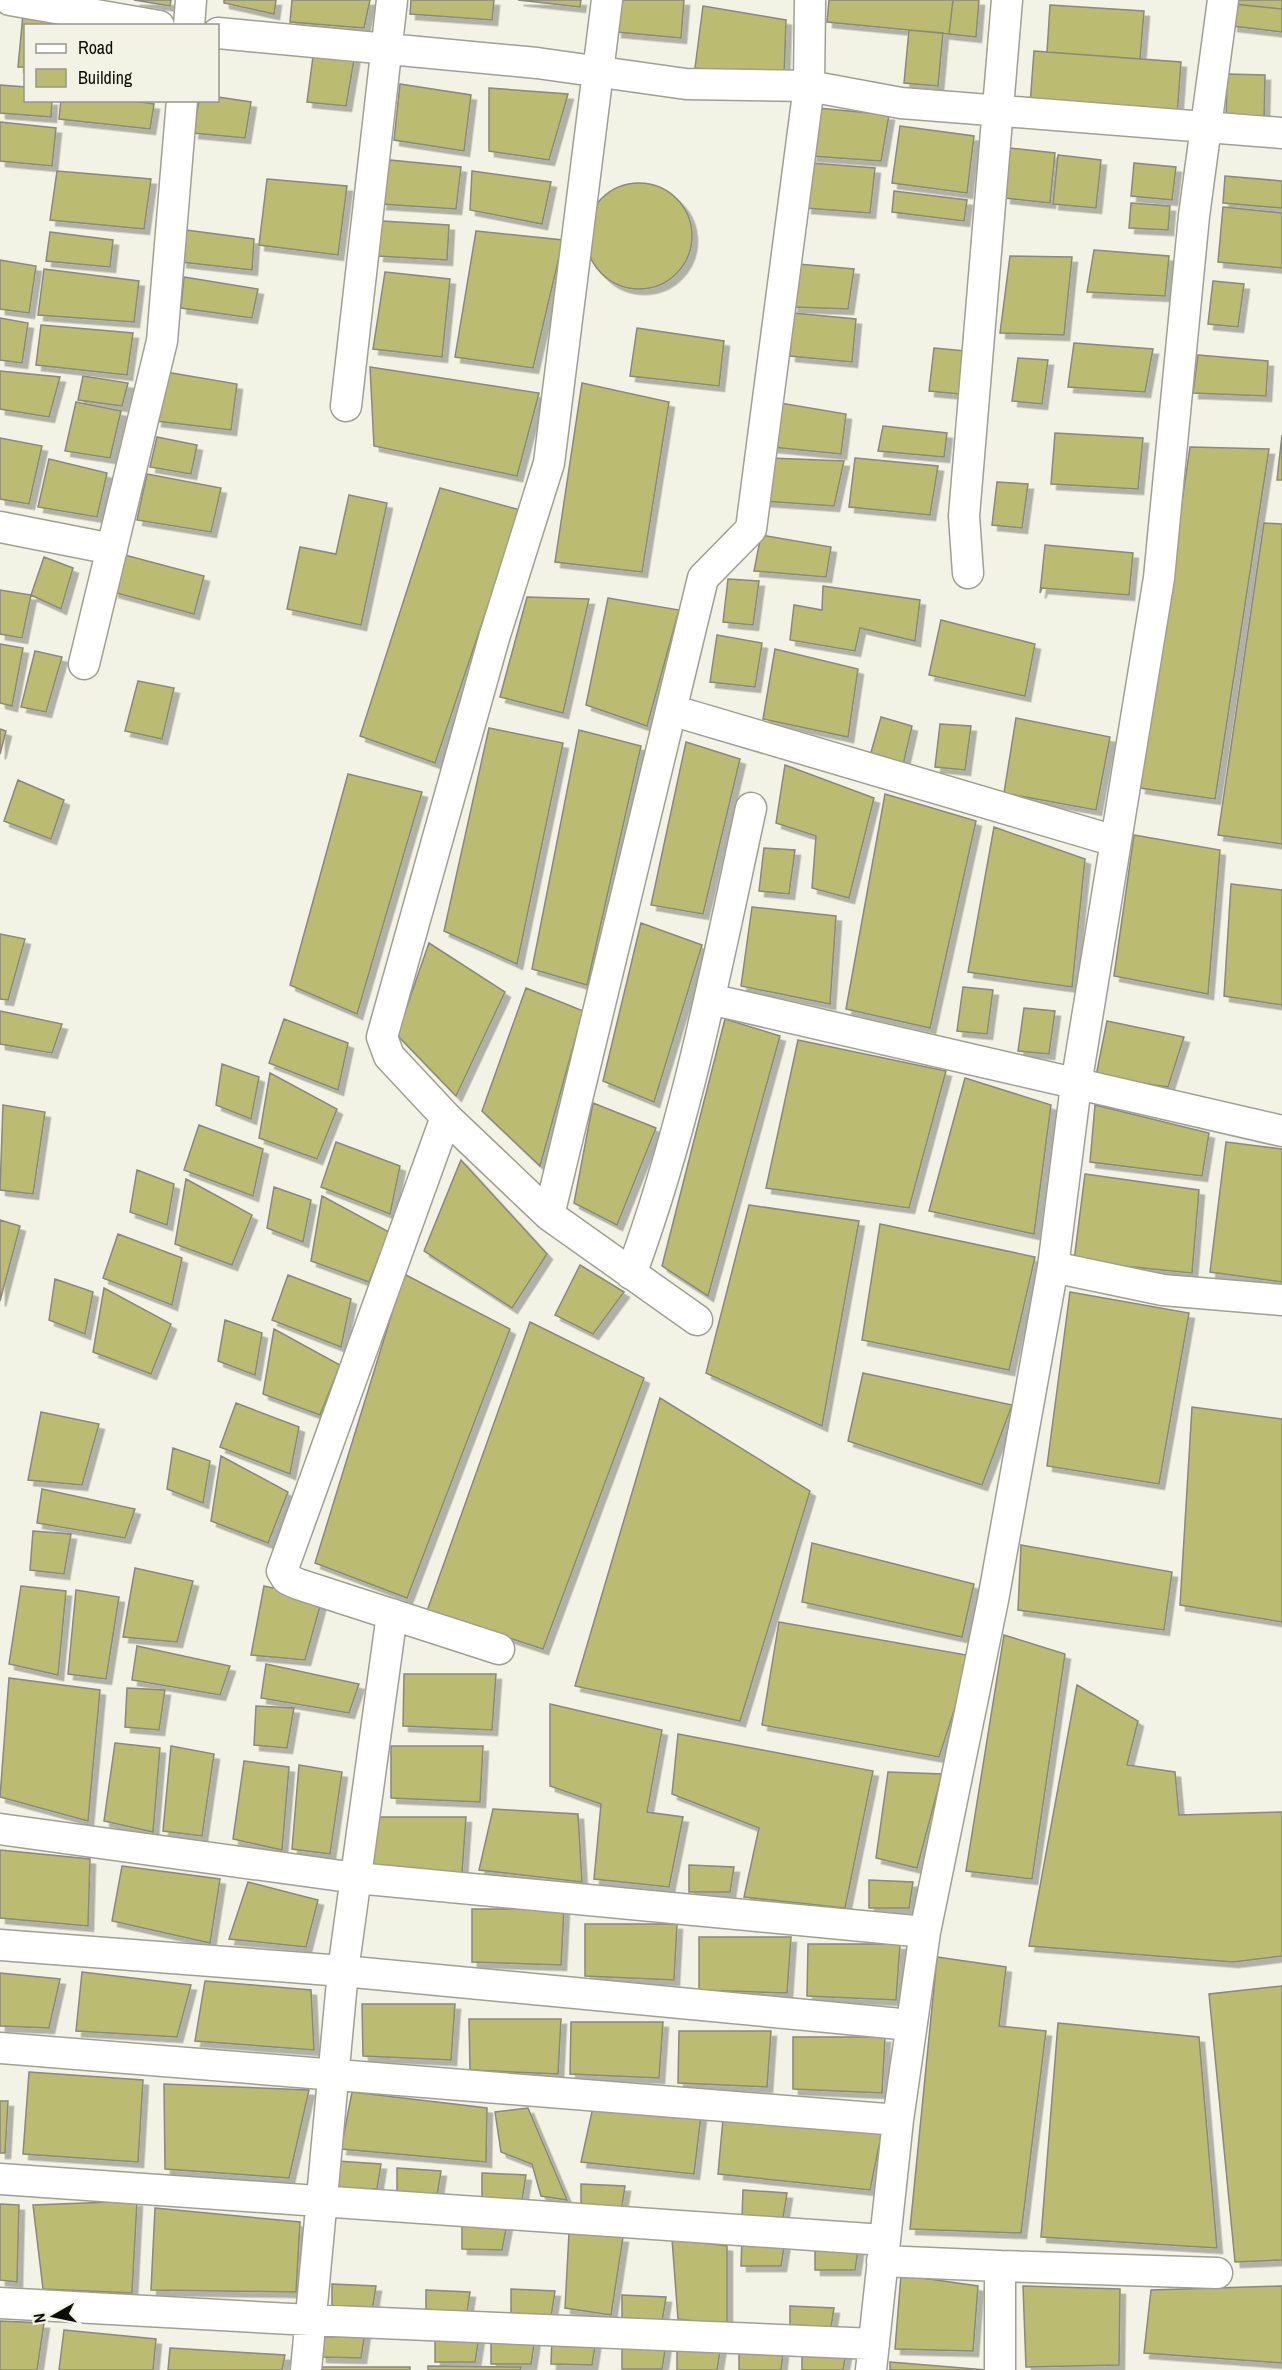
<svg xmlns="http://www.w3.org/2000/svg" width="1282" height="2370" font-family="'Archivo Narrow',sans-serif">
  <style>
    .building { fill: #bcbb72; stroke: #89897c; stroke-width: 1.5; filter: url(#shadow) }
    .lines { fill: none; stroke-linecap: round; stroke-linejoin: round }
    .street-casing { stroke: #a0a092; stroke-width: 33 }
    .street { stroke: #fff; stroke-width: 30 }
  </style>
  <defs>
    <filter id="shadow"><feDropShadow dx="5.5" dy="5.5" stdDeviation="0" flood-color="#0004"/></filter>
  </defs>
  <rect width="100%" height="100%" fill="#f2f3e4"/>
  <!-- building -->
  <path class="building" d="M134,0h37l-1,6z
    M224,0h52l-2,14 -50,-11z
    M292,0h78l-6,28 -74,-6z
    M411,0h83l-2,20 -82,-6z
    M518,0h63l-1,7z
    M619,0h65l-3,38 -65,-6z
    M829,0h124l-4,34 -122,-12z
    M953,0h26l-3,37 -27,-3z
    M1235,0h47v9l-48,-5z
    M1234,4l48,5v23l-50,-6z
    M1050,5l94,6 -4,48 -93,-7z
    M703,6l83,14 -2,58 -89,-10z
    M23,14l96,12h-93v41h-8z
    M909,30l34,3 -5,53 -34,-3z
    M314,49l41,5 -9,52 -39,-4z
    M1034,51l147,11 -4,54 -147,-11z
    M1227,74l38,1 -1,47 -38,-2z
    M400,84l71,11 -7,56 -70,-11z
    M0,85l26,2v13h26l-1,17 -51,-4z
    M489,88l79,6 -19,66 -60,-9z
    M218,97l33,5 -6,36 -52,-5 6,-33h19z
    M61,100h66l27,4 -4,25 -91,-10z
    M818,108l71,7 -8,46 -70,-5z
    M0,122l56,6 -4,38 -52,-5z
    M900,126l74,10 -7,57 -75,-10z
    M1010,148l45,5 -5,50 -45,-5z
    M1058,155l43,5 -5,48 -43,-4z
    M390,160l71,7 -5,42 -75,-5z
    M811,163l64,5 -5,45 -64,-5z
    M1134,163l42,4 -4,33 -41,-4z
    M57,171l94,8 -7,50 -94,-9z
    M472,171l79,11 -9,42 -72,-14z
    M1225,176l57,5v27l-59,-5z
    M267,179l80,7 -9,69 -79,-10z
    M586 236a53 53 0 1 1 106 0a53 53 0 1 1-106 0Z
    M894,191l73,9 -3,21 -72,-9z
    M1131,203l39,3 -2,24 -39,-2z
    M1223,207l59,6v55l-64,-6z
    M382,221l67,4 -2,35 -69,-4z
    M186,230l68,9 -2,31 -71,-8z
    M476,231l87,9 -30,128 -78,-11z
    M50,232l63,8 -3,27 -64,-6z
    M1094,250l75,6 -4,40 -78,-4z
    M1010,256l62,1 -8,78 -64,-2z
    M0,260l36,6 -7,47 -29,-4z
    M798,264l56,5 -6,40 -56,-2z
    M44,269l95,12 -5,41 -96,-7z
    M385,272l65,7 -8,78 -69,-8z
    M184,277l74,12 -6,29 -71,-10z
    M1213,281l31,3 -6,43 -30,-3z
    M793,313l63,6 -4,43 -62,-6z
    M0,318l28,5 -6,40 -22,-3z
    M41,325l92,8 -6,42 -91,-10z
    M637,328l87,13 -5,45 -89,-10z
    M1074,343l79,6 -8,43 -77,-5z
    M934,348l31,3 -6,43 -30,-3z
    M1198,355l70,6 -2,35 -73,-3z
    M1018,358l30,2 -6,44 -30,-3z
    M370,367l169,26 -22,83 -143,-30z
    M0,371l60,6 -11,40 -49,-8z
    M166,372l71,12 -6,46 -75,-9z
    M83,376l45,7 -6,23 -44,-6z
    M582,383l87,19 -27,170 -87,-10z
    M76,402l45,9 -11,47 -45,-7z
    M780,403l66,11 -5,40 -69,-7z
    M883,426l64,7 -3,24 -66,-6z
    M1055,433l88,5 -5,51 -87,-5z
    M1282,435v45h-5z
    M157,437l40,8 -6,29 -41,-7z
    M0,438l42,8 -13,58 -29,-5z
    M1190,447l79,2 -54,350 -75,-11z
    M770,458l74,3 -10,45 -71,-5z
    M855,458l83,8 -8,49 -81,-8z
    M49,459l58,14 -10,44 -59,-10z
    M147,474l74,14 -10,44 -74,-12z
    M997,482l31,2 -6,44 -30,-3z
    M440,488l80,22 -85,253 -75,-27z
    M349,495l38,8 -26,122 -74,-16 13,-62 36,7z
    M1264,523l18,1v320l-64,-9z
    M761,535l70,12 -5,30 -72,-6z
    M1045,545l88,8 -4,42 -87,-7 -2,5z
    M121,554l83,22 -10,38 -81,-22z
    M44,557l29,11 -12,41 -30,-14z
    M728,579l31,2 -6,44 -30,-3z
    M823,586l97,14 -5,41 -55,-13 -5,23 -65,-11 4,-35 28,5z
    M0,590l31,5 -9,43 -22,-4z
    M527,597l62,2 -26,114 -63,-16z
    M608,598l71,12 -32,116 -61,-21z
    M941,620l94,24 -10,52 -96,-21z
    M717,635l45,8 -7,44 -45,-5z
    M0,644l23,4 -11,58 -12,-3z
    M775,649l83,20 -10,68 -85,-18z
    M35,651l27,6 -16,55 -25,-5z
    M138,681l36,7 -12,51 -37,-8z
    M881,717l31,9 -9,39 -33,-9z
    M1016,718l94,19 -14,73 -92,-17z
    M940,724l31,2 -6,44 -30,-3z
    M489,728l74,15 -46,221 -73,-33z
    M0,729l6,2 -6,23z
    M579,730l62,16 -54,239 -55,-16z
    M686,742l54,17 -37,155 -52,-9z
    M785,765l89,33 -25,100 -37,-10 4,-52 -40,-13z
    M348,774l74,18 -65,222 -67,-29z
    M18,780l46,20 -13,39 -47,-18z
    M885,794l91,27 -46,207 -84,-19z
    M994,827l91,32 -13,128 -104,-15z
    M1134,835l86,15 -12,144 -94,-18z
    M764,848l31,2 -6,44 -30,-3z
    M1231,884l51,6v115l-58,-9z
    M752,907l84,9 -6,88 -89,-18z
    M641,923l61,22 -48,157 -51,-21z
    M0,934l25,5 -17,61 -8,-1z
    M429,943l76,49 -49,104 -59,-61z
    M963,987l30,3 -6,44 -30,-3z
    M526,988l57,23 -43,155 -58,-55z
    M1024,1008l31,3 -6,43 -31,-3z
    M0,1011l62,13 -10,29 -52,-9z
    M284,1019l64,24 -10,47 -69,-27z
    M725,1019l55,17 -72,260 -46,-30z
    M1107,1021l77,16 -16,50 -72,-11z
    M798,1040l148,31 -37,137 -143,-20z
    M222,1064l37,13 -8,42 -35,-14z
    M270,1073l67,36 -20,50 -58,-21z
    M965,1078l86,27 -17,129 -105,-23z
    M593,1103l63,25 -39,97 -43,-22z
    M3,1105l42,7 -12,82 -33,-4z
    M1095,1105l114,28 -7,43 -112,-14z
    M199,1125l64,24 -10,47 -69,-26z
    M336,1142l64,24 -10,48 -69,-27z
    M1226,1142l56,7v133l-72,-10z
    M461,1160l86,94 -35,54 -88,-57z
    M137,1170l37,14 -7,41 -37,-13z
    M1085,1174l114,16 -7,83 -118,-12z
    M186,1179l66,36 -20,50 -57,-21z
    M274,1187l37,13 -8,42 -36,-14z
    M322,1196l67,36 -20,50 -58,-21z
    M749,1205l110,16 -37,205 -116,-53z
    M0,1220l20,6 -20,75z
    M880,1224l155,33 -26,113 -147,-30z
    M118,1234l64,24 -10,47 -69,-27z
    M580,1265l44,27 -31,42 -38,-19z
    M404,1274l106,55 -103,269 -92,-35z
    M288,1275l63,24 -10,48 -69,-27z
    M55,1279l38,13 -8,42 -36,-14z
    M104,1288l67,36 -20,50 -58,-22z
    M1070,1292l119,21 -30,171 -112,-18z
    M225,1320l37,13 -7,42 -37,-14z
    M530,1322l114,56 -101,271 -116,-38z
    M274,1329l66,36 -20,50 -57,-21z
    M863,1373l149,32 -30,80 -134,-44z
    M660,1398l150,93 -70,230 -165,-35z
    M236,1403l63,24 -9,47 -70,-27z
    M1192,1407l90,12v203l-102,-17z
    M41,1412l58,12 -17,61 -54,-5z
    M173,1448l37,13 -7,42 -36,-14z
    M221,1456l67,36 -20,51 -57,-22z
    M42,1489l93,20 -10,29 -88,-15z
    M33,1531l38,3 -7,40 -34,-4z
    M812,1543l162,41 -12,53 -160,-35z
    M1021,1545l151,27 -8,58 -146,-20z
    M135,1568l58,13 -16,61 -54,-5z
    M21,1586l45,5 -8,84 -49,-11z
    M264,1586l58,13 -17,61 -54,-5z
    M76,1590l43,7 -13,82 -38,-5z
    M779,1622l193,34 -33,101 -177,-32z
    M1004,1635l61,19 -33,225 -66,-8z
    M137,1646l93,20 -10,29 -88,-15z
    M266,1664l93,20 -10,29 -88,-15z
    M404,1674h92l-4,56 -89,-4z
    M9,1678l91,12 -12,131 -88,-24z
    M1077,1685l61,36 -11,44 48,7 4,43 103,-3v144l-49,6 -204,-16z
    M127,1688l38,2 -6,40 -34,-3z
    M550,1704l112,26 -15,82 36,5 -14,70 -75,-8 7,-75 -51,-18z
    M256,1706l38,2 -7,40 -33,-3z
    M678,1734l195,37 -28,137 -101,-11 15,-69 -87,-34z
    M115,1743l45,5 -7,84 -49,-11z
    M171,1746l43,8 -12,82 -39,-5z
    M391,1746h92l-3,56 -89,-4z
    M244,1761l45,6 -7,83 -49,-11z
    M299,1765l43,7 -12,82 -38,-5z
    M888,1772l54,2 -25,94 -41,-10z
    M493,1809l85,5 4,68 -103,-12z
    M373,1817h93l-4,56 -89,-4z
    M0,1850l90,9 -2,67 -88,-8z
    M689,1865l45,2 -4,25h-41z
    M122,1866l98,13 -10,64 -98,-22z
    M869,1880l44,2 -4,26h-40z
    M248,1882l70,18 -12,47 -77,-8z
    M472,1909h92l-3,56 -89,-3z
    M585,1924h92l-3,56 -89,-4z
    M699,1937h92l-4,56 -88,-3z
    M808,1944h92l-4,56 -89,-4z
    M937,1957l69,10 -7,59 47,5 -25,202 -111,-4z
    M82,1972l109,13 -14,52 -101,-6z
    M0,1973l60,6 -11,49 -49,-2z
    M205,1981l106,9 3,60 -119,-9z
    M1282,1986v274l-47,2 -26,-268z
    M362,2004h93l-4,56 -88,-4z
    M469,2019h92l-3,55 -88,-4z
    M571,2022h92l-4,56 -89,-4z
    M1058,2023l141,14 18,211 -176,-11z
    M679,2031h92l-4,56 -89,-4z
    M793,2037h92l-3,56 -89,-4z
    M29,2072l114,8 -5,82 -115,-8z
    M164,2084l145,6 -20,88 -124,-9z
    M352,2092l135,16 -1,54 -145,-13z
    M0,2101h8l-3,52h-5z
    M593,2107l108,8 -7,59 -113,-12z
    M528,2108l39,92 -26,-4 -9,-32 -31,-12 -6,-40z
    M723,2119l159,12 -12,59 -152,-16z
    M337,2161l44,3 -4,25h-41z
    M397,2168l44,3 -4,25h-40z
    M482,2173l44,2 -4,25h-40z
    M581,2184l44,2 -4,26 -40,-1z
    M743,2190l44,3 -4,25h-41z
    M137,2201l-5,92 -89,-4 -10,-84z
    M0,2204l19,1 -2,77 -17,-2z
    M155,2208l145,14 -4,70 -145,-2z
    M462,2222l45,2 -5,26 -40,-1z
    M569,2233l54,4 -12,78 -46,-7z
    M742,2238l43,3 -4,25h-40z
    M672,2239l55,7v79l-49,-6z
    M815,2242l44,2 -4,26h-40z
    M901,2275l77,11 -5,65 -78,-2z
    M332,2284l44,2 -4,25h-40z
    M1023,2286l97,3 -1,76 -93,2z
    M1282,2286v77l-138,-10 7,-63z
    M511,2289l44,2 -4,26 -40,-1z
    M426,2290l44,2 -4,26 -40,-1z
    M622,2295l44,2 -4,25h-40z
    M790,2306l44,2 -4,25h-40z
    M0,2321l44,2 -7,47h-37z
    M64,2330l92,9 -3,31h-94z
    M320,2330l45,2 -4,26 -40,-1z
    M435,2335l44,2 -4,25h-40z
    M491,2336l44,2 -4,26h-40z
    M552,2337l44,2 -4,26 -41,-1z
    M622,2341l44,3 -4,25h-40z
    M677,2343l44,2 -4,25h-40z
    M170,2348l115,7 -3,15h-114z
    M739,2350l44,2 -2,18h-42z
    M802,2350l44,3 -3,17h-41z
    M890,2362l97,8h-97z
    M428,2366l93,1 -1,3h-92z
    M317,2367h93v3h-93z"/>
  <g class="lines">
    <defs>
      <path id="street" d="M10,0l149,26
        M607,0l-58,463 -55,175 -112,399 7,19 57,61 103,98 148,105
        M189,26l2,-26
        M218,33l319,30 149,21 123,2 92,17 381,30
        M346,406l46,-406
        M0,527l112,22
        M968,573l-4,-57 43,-516
        M84,664l78,-323 20,-241
        M671,710l444,131
        M710,999l572,132
        M446,1117l-164,454 5,8 11,5 201,65
        M549,1215l154,-637 48,-49 58,-443 1,-86
        M1053,1267l110,23 119,10
        M631,1274c56,-151 86,-310 120,-466
        M0,1829l356,49 569,54
        M0,1945l343,26 568,54
        M0,2048l898,72
        M0,2179l884,61
        M882,2261l118,5v104
        M1000,2266l217,7
        M0,2303l310,17 564,24
        M306,2370l37,-399 49,-357
        M871,2370l27,-250 27,-188 68,-332 60,-333 23,-182 83,-507 35,-362 29,-216"/>
    </defs>
    <!-- street casing -->
    <use href="#street" class="street-casing"/>
    <!-- street -->
    <use href="#street" class="street"/>
  </g>
  <!-- legend -->
  <rect x="24" y="24" width="195" height="78" fill="#f2f3e4" stroke="#96978c" stroke-width="1.5"/>
  <rect x="36" y="44" width="30" height="9" fill="#ffffff" stroke="#96978c" stroke-width="1.5"/>
  <text x="78" y="54" font-size="18" fill="#0d0d08">Road</text>
  <rect x="36" y="69" width="30" height="18" fill="#bcbb72" stroke="#96978c" stroke-width="1.5"/>
  <text x="78" y="84" font-size="18" fill="#0d0d08">Building</text>
  <!-- north arrow -->
  <g transform="translate(54 2316) rotate(261)" stroke="#f2f3e4" stroke-width="4.5" paint-order="stroke">
  <path d="M0-4.5L10 22L0 15L-10 22Z" fill="#0d0d08"/>
  <text y="-9" font-size="16" font-weight="bold" text-anchor="middle" fill="#0d0d08">N</text>
  </g>
</svg>
